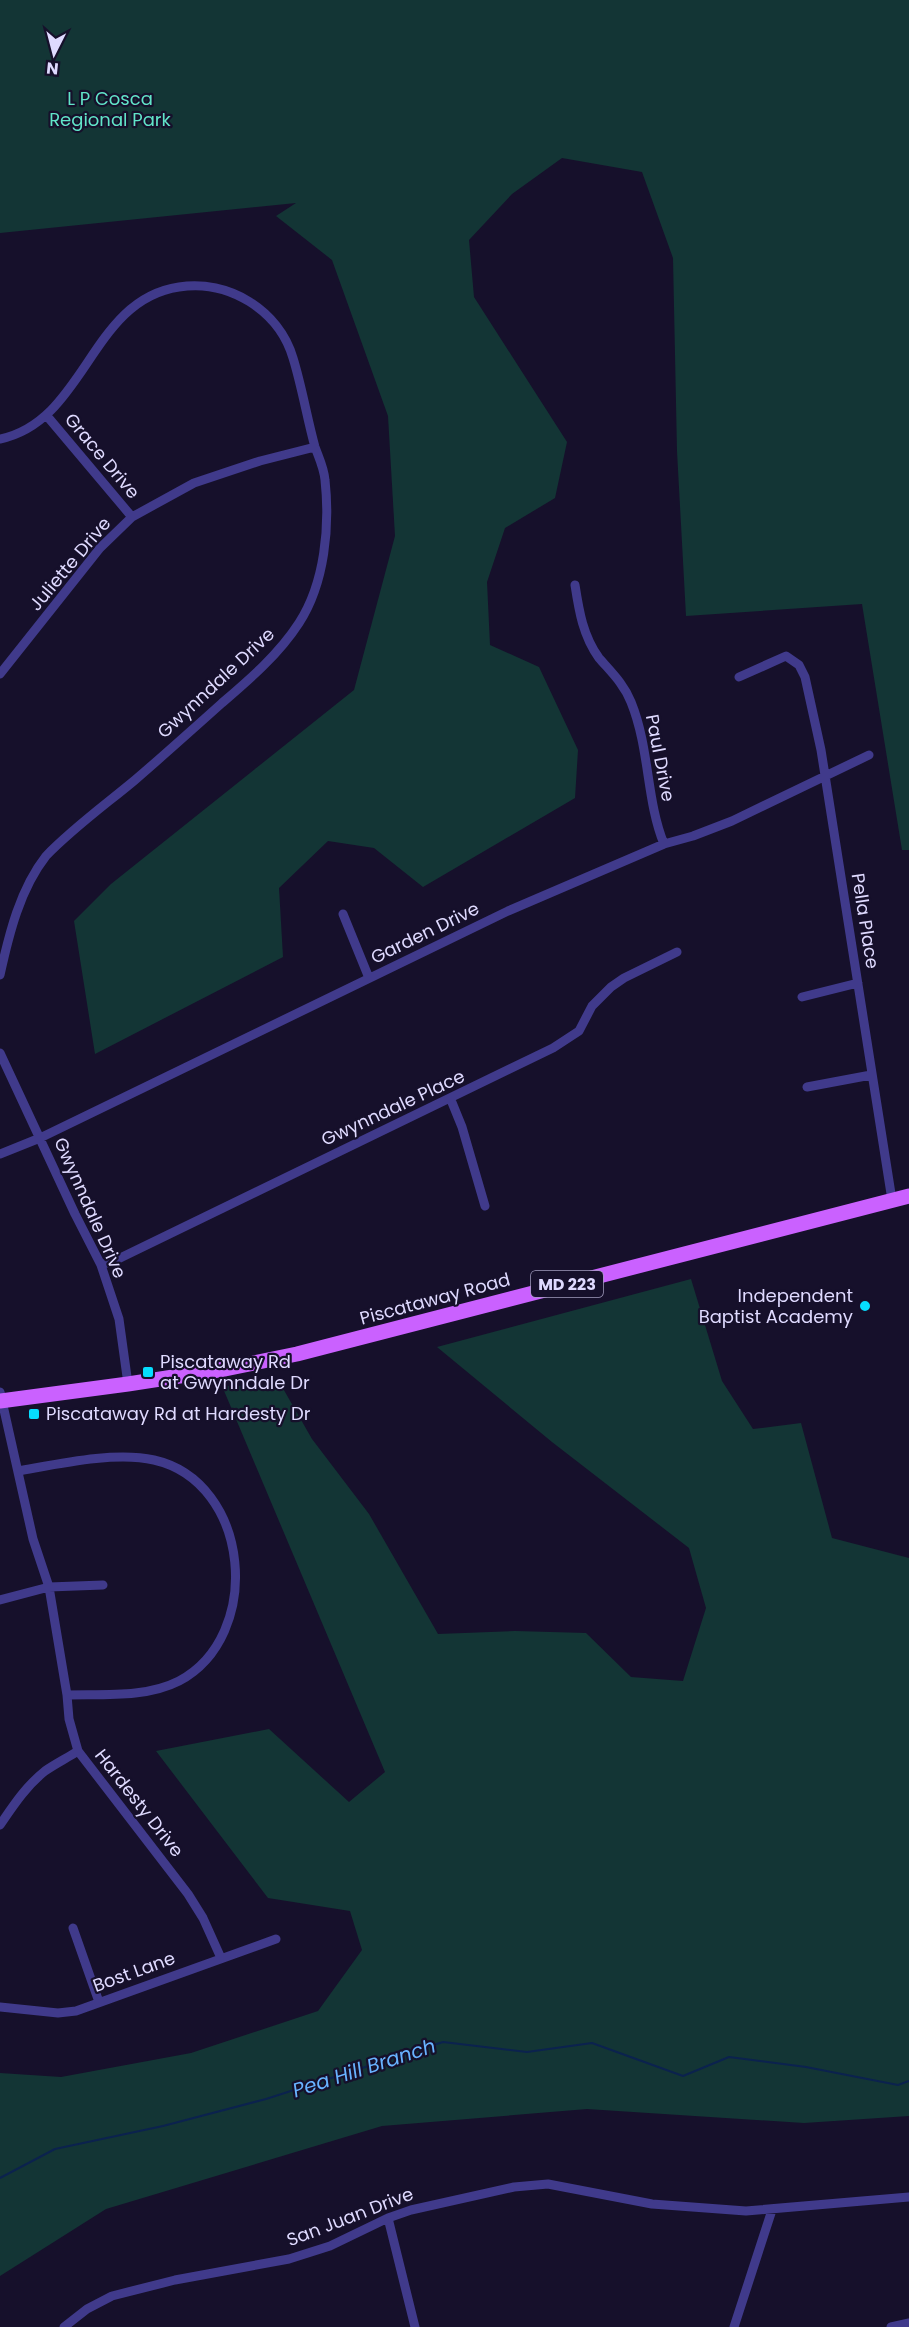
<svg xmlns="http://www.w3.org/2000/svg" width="909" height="2327" font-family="Poppins,sans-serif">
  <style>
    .green { fill: #133535 }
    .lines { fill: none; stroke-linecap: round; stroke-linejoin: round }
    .stream { stroke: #0b224e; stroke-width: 2 }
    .minor { stroke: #403a8b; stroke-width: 9 }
    .primary { stroke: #ca61ff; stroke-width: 15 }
    .poi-dot { fill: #06ddff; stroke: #16102b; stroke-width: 2 }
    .labels { text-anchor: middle; stroke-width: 4.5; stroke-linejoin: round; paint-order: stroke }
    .shield { fill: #16102b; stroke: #a39dbf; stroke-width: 1.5 }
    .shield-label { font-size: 16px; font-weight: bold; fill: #dfdaff }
    .park-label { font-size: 18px; fill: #61e4c8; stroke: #16102b }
    .street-label { font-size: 18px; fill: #dfdaff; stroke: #16102b }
    .poi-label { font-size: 18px; fill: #dfdaff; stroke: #16102b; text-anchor: start }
    .water-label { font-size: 20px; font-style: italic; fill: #68b3ff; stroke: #16102b }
  </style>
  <rect width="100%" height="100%" fill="#16102b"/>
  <!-- green -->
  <path class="green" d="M0,0h909v850h-7l-40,-246 -176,12 -9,-165 -4,-193 -31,-86 -80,-14 -50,36 -43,46 5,57 93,145 -12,56 -50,30 -18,54 3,63 49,22 39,83 -3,48 -152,89 -49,-39 -46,-7 -49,47 4,69 -188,97 -21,-133 37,-37 243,-194 41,-154 -7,-120 -56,-156 -56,-44 20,-13 -296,30z
    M691,1279l31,102 31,48 48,-6 31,115 77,20v558l-105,7 -217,-14 -205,17 -276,83 -106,67v-203l61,4 130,-24 127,-42 44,-61 -12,-39 -82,-13 -112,-147 113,-22 80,73 36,-30 -163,-386 59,-1 31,54 57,75 69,120 77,-3 71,2 45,44 52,4 23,-73 -17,-60 -137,-106 -115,-95z"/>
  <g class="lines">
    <!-- stream -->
    <path class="stream" d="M0,2178l55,-29 108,-23 103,-27 177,-57 84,10 65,-9 91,33 46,-19 77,10 92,18 11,-4"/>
    <!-- minor -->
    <path class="minor" d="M47,416l85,101
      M0,439c86,-18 90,-139 179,-152 49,-8 100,23 114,71 9,29 14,60 22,89 4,11 9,21 10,33 5,46 0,103 -26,143 -20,31 -49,56 -77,80 -29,26 -58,52 -87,77 -30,25 -62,48 -89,76 -26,33 -37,78 -46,119
      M575,585c4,26 8,51 24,73 12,14 25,26 32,44 19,47 15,98 33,142
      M0,674l100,-126 32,-31 62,-34 66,-22 55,-14
      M739,677l47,-21 13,9 6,12 16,73 71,450
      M343,914l26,64
      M802,997l56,-14
      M0,1053l75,161 26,51 18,54 9,65
      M807,1087l64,-12
      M451,1100l11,27 23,79
      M0,1154l40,-16 468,-227 156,-67 29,-8 39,-15 137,-66
      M101,1265l15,-5 437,-212 26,-17 13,-25 19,-19 13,-9 53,-26
      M0,1392l33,147 16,48 18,108 2,24 9,32 110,143 15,24 18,40
      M18,1471c40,-7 97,-20 136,-11 97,22 110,176 25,221 -33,17 -76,13 -112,14
      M0,1600l49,-13 54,-2
      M0,1825c13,-19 26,-39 45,-54 10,-7 22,-13 33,-20
      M73,1928l26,74
      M0,2007l58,6 18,-2 200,-72
      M388,2218l27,109
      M64,2327l23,-18 25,-13 63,-16 114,-21 41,-13 58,-28 23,-8 103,-23 34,-3 104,20 94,7 163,-14
      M734,2327l38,-117
      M891,2327l18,-4"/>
    <!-- primary -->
    <path class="primary" d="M0,1401l128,-17 97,-15 72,-15 612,-158"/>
  </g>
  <!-- markers -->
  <g class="poi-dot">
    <circle cx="865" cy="1306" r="6"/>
    <rect x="142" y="1366" width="12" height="12" rx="3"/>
    <rect x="28" y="1408" width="12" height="12" rx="3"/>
  </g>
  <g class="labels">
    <!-- shield labels -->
    <rect class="shield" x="531" y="1271" width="72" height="26" rx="4.5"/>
    <g class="shield-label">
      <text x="567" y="1290">MD 223</text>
    </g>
    <!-- park labels -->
    <g class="park-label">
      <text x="110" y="105">L P Cosca<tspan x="110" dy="21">Regional Park</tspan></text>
    </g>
    <!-- street labels -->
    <g class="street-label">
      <text transform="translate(102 456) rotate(50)" y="6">Grace Drive</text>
      <text transform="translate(70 564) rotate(-50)" y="6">Juliette Drive</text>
      <text transform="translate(216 683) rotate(-43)" y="6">Gwynndale Drive</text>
      <text transform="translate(660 758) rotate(79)" y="6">Paul Drive</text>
      <text transform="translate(865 921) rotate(81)" y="6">Pella Place</text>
      <text transform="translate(425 933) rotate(-26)" y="6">Garden Drive</text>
      <text transform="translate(393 1108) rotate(-25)" y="6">Gwynndale Place</text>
      <text transform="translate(90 1208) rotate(66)" y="6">Gwynndale Drive</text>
      <text transform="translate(435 1299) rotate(-15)" y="6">Piscataway Road</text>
      <text transform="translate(139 1803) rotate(52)" y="6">Hardesty Drive</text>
      <text transform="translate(134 1972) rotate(-20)" y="6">Bost Lane</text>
      <text transform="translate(350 2217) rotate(-21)" y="6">San Juan Drive</text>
    </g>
    <!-- poi labels -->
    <g class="poi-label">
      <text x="853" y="1302" text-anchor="end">Independent<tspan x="853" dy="21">Baptist Academy</tspan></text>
      <text x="160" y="1368">Piscataway Rd<tspan x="160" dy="21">at Gwynndale Dr</tspan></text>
      <text x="46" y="1420">Piscataway Rd at Hardesty Dr</text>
    </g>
    <!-- water labels -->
    <g class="water-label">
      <text transform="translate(364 2068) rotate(-18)" y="7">Pea Hill Branch</text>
    </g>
  </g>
  <!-- north arrow -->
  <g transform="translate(54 54) rotate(186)" stroke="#16102b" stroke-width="4.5" paint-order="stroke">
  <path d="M0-4.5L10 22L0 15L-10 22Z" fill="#dfdaff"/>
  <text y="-9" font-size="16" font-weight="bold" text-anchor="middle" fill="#dfdaff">N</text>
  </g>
</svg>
